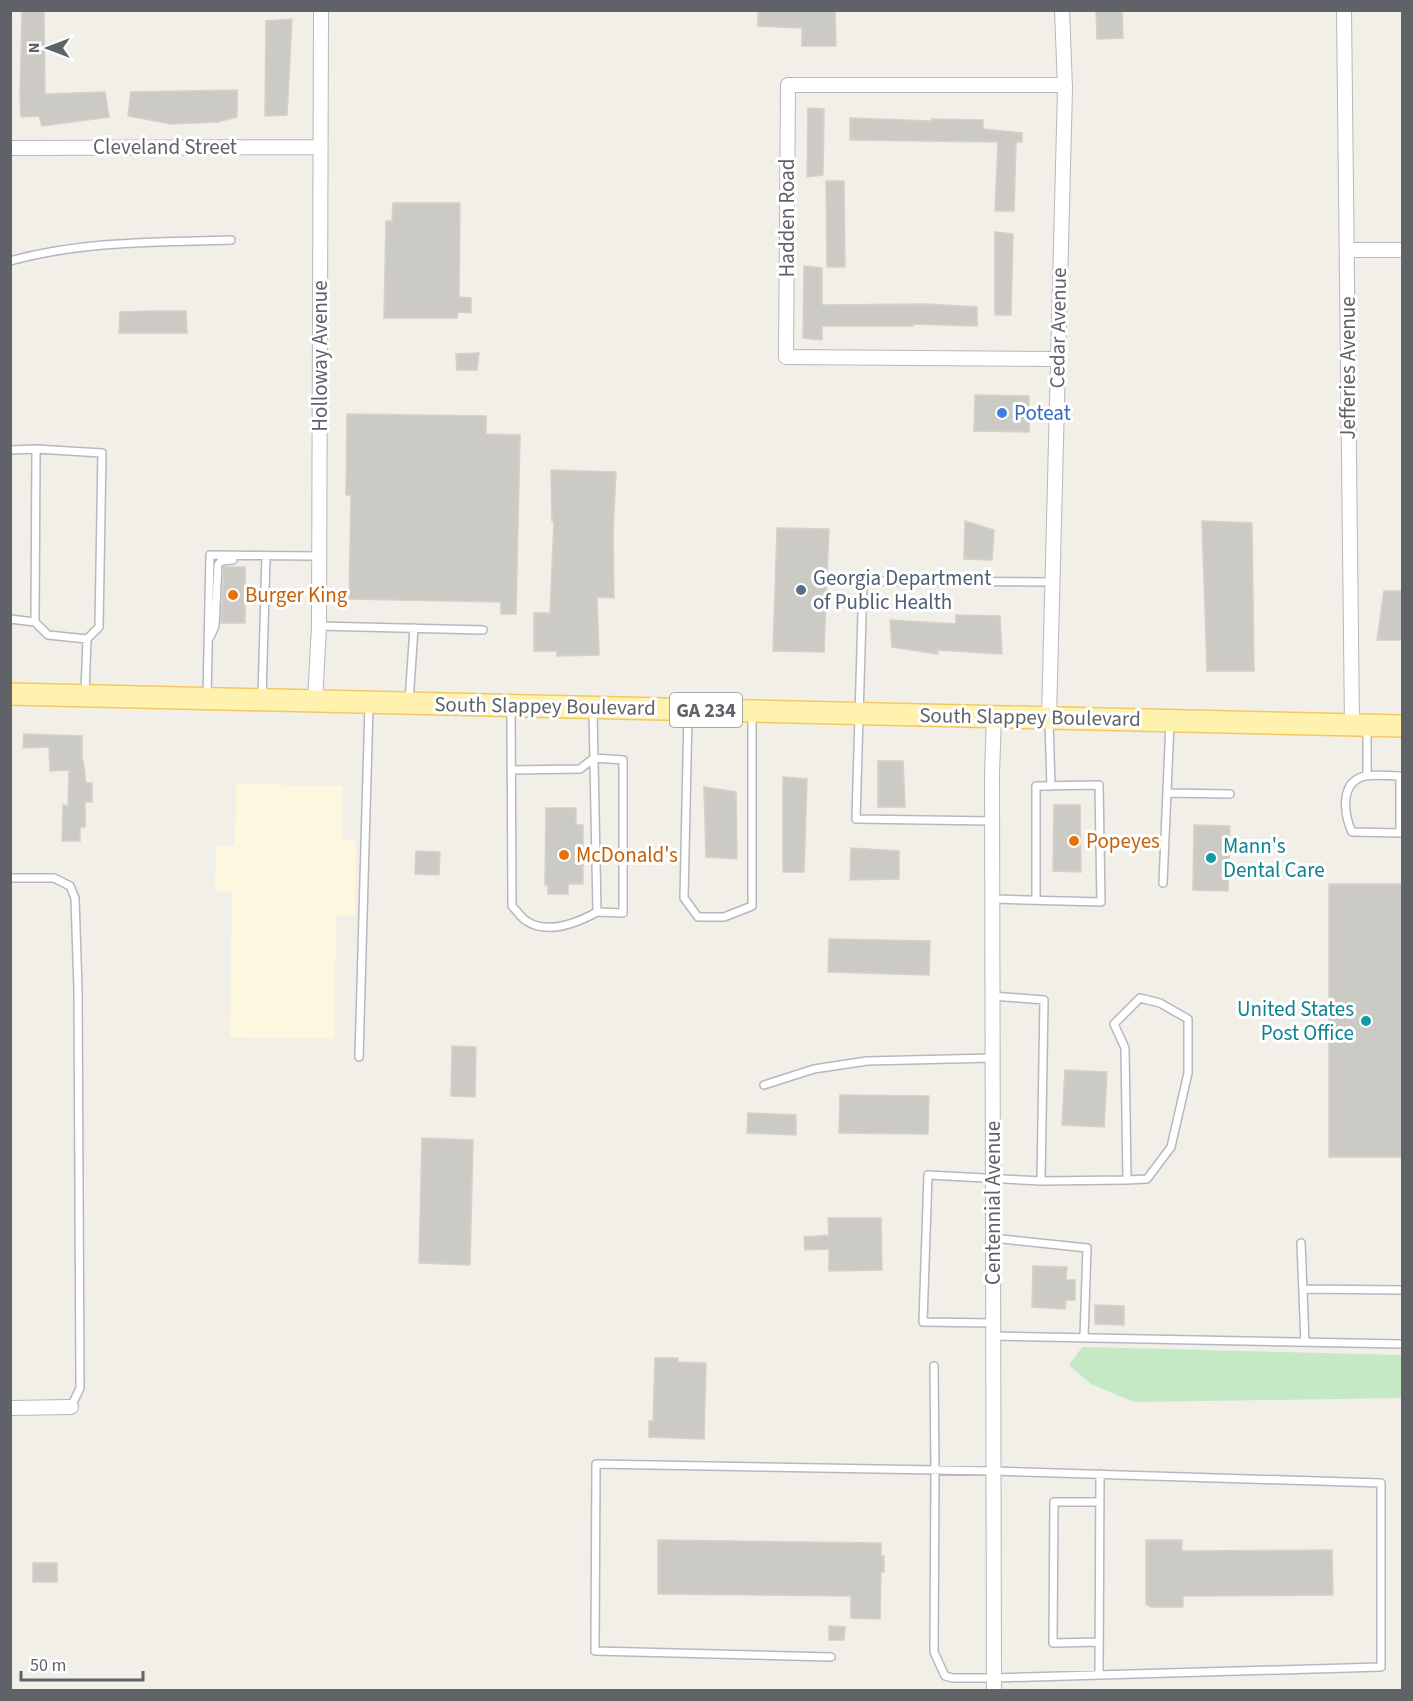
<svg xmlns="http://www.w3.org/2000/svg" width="1413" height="1701" font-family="'Source Sans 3',sans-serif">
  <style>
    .commercial { fill: #fef7e0 }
    .green { fill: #c5e8c5 }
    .building { fill: #cccac5; stroke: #d6d1c6; stroke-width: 1.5 }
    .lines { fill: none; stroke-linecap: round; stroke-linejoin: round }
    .service-casing { stroke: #b5b8bc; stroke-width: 10 }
    .minor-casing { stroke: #b5b8bc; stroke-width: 16 }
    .primary-casing { stroke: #f2c960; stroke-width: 24 }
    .service { stroke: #fff; stroke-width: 7 }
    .minor { stroke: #fff; stroke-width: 14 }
    .primary { stroke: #fff2af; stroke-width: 21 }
    .shop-dot { fill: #3f7fe0; stroke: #fff; stroke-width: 2 }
    .service-dot { fill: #5c6f8a; stroke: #fff; stroke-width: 2 }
    .food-dot { fill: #e8710a; stroke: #fff; stroke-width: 2 }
    .culture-dot { fill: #0f9aa8; stroke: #fff; stroke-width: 2 }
    .labels { text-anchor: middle; stroke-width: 6; stroke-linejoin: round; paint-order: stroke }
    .shield { fill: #fff; stroke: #8f9295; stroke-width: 1.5 }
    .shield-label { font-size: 20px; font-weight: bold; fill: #5f6368 }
    .street-label { font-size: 21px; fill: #5f6368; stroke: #fff }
    .shop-label { font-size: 21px; fill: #366cbe; stroke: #fff; text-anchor: start }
    .service-label { font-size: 21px; fill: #4e5e75; stroke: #fff; text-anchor: start }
    .food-label { font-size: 21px; fill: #c56008; stroke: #fff; text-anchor: start }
    .culture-label { font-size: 21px; fill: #0d838f; stroke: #fff; text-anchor: start }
  </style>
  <rect width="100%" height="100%" fill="#f1efe8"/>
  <!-- commercial -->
  <path class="commercial" d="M236,784l107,2 -1,53 14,1 -1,75 -19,1 -2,123 -104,-2 2,-145 -17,-1 1,-45h19z"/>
  <!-- green -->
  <path class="green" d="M1082,1347l320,8v43l-268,4 -43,-18 -22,-19z"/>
  <!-- building -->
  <path class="building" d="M22,10h22l1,84 60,-2 4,25 -67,9 -3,-10 -18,1 -1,-21z
    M758,10h77l1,36h-34v-18l-44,-2z
    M1096,10h26l1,28 -26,1z
    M292,19l-5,96 -22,1 1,-95z
    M237,90v27l-20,5 -46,2 -43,-8 3,-24z
    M808,108l16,1 -1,66 -16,2z
    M850,118l82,3v-2l51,1v9l39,4v9h-6l-2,69h-19l3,-69 -148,-2z
    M826,181h18l1,86h-18z
    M393,203h67l-1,94 12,1v15l-13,-1 -1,6h-73l2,-97h6z
    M995,232l18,2 -2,81h-16z
    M804,266l18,2v37l104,-1 51,3v19l-64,-2v2h-91v14l-19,-2z
    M153,311h33l1,22h-68l1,-21z
    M479,353l-2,17h-20l-1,-16z
    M975,395l54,1v36l-55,-1z
    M347,414l139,2v18l34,1 -4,179h-15v-12l-152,-3 2,-104h-5z
    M551,470l65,2 -3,59 1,67 -17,-1 2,58 -42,1v-5h-23v-38h16l4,-92h-2z
    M965,521l29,9 -2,30 -28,-1z
    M1202,521l50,2 2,148h-47z
    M777,528l52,1 -5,123 -51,-1z
    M224,567h21v56h-24z
    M1384,591h18v49h-25z
    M956,615l44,1 2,38 -65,-4 1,4 -46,-7 -2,-27 66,4z
    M24,734l58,2v24h1l3,23h6v19h-7v25h-5v14h-18l1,-36 5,1 1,-36 -19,1 -1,-24 -26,1z
    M878,761h25l2,46h-27z
    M783,777l24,2 -3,93h-21z
    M704,787l32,5 1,67 -31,-2z
    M1054,805h26l1,67 -28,-1z
    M546,808h30v17h7v59h-15v10h-20v-9h-3z
    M1194,825l36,1 -2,65 -35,-1z
    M851,848l48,3v28l-49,1z
    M416,851l24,1 -1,23 -24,-1z
    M1329,884h73v273h-73z
    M829,939l101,2 -1,34 -101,-3z
    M452,1046l24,1 -1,50 -24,-1z
    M1065,1070l42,2 -3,55 -42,-2z
    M840,1095l89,1 -1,38 -89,-1z
    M748,1113l48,2v20l-49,-2z
    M422,1138l51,2 -3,125 -51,-2z
    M828,1218h53l1,52 -53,1v-22l-24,1 -1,-13 25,-2z
    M1033,1266l34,1 -1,13h9v20h-9l-1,9 -33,-2z
    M1095,1305l29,1v19l-29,-1z
    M655,1358h23v4l28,1 -2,76 -55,-2v-16h4z
    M658,1540l223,3v13h3v16h-3l-1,47 -29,-1v-22l-193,-2z
    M1146,1540h36v11l150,-1 1,45 -150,1v11h-32l-5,-3z
    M33,1563h24v19h-24z
    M829,1626l16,1 -1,13h-15z"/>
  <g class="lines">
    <defs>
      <path id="service" d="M10,261c72,-20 148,-19 221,-21
        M36,449l66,4 -3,174 -12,12
        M10,450l26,-1 -1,173
        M10,619l25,3 13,13 39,4 -2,54
        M319,626l164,4
        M210,637l5,-11 3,-61 3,-4 12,-1
        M207,696l3,-141 109,1
        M262,697l4,-141
        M409,701l5,-73
        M511,709l1,197c4,4 8,10 13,14 22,16 52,3 72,-8l-4,-202
        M688,714l-4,184 14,19h26l28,-11v-192
        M1049,720l2,66
        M1367,727v49
        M511,770l69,-1 14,-11 29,2v153l-26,-1
        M1402,776c-12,0 -26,-2 -37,0 -26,6 -21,39 -13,56l50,1
        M1167,793l63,1
        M992,821l-136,-2 7,-238 189,1
        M1400,833v-57
        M10,878h44l16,8 5,12 3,92 2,398 -9,19
        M1163,883l7,-160
        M992,899l109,3 -2,-117 -63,1v114
        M992,996l52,4 -3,181 -113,-6 -5,147 70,1
        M359,1057l10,-352
        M764,1085l50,-16 53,-8 125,-3
        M1041,1181l86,-1 -2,-132 -11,-24 26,-26 20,5 28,16v54l-17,74 -24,32 -20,1
        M993,1238l94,10 -3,89
        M1301,1243l4,99
        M1303,1289l99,1
        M993,1336l409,8
        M1099,1642l-46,1 1,-141h46
        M831,1657l-236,-6 1,-187 397,7 388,12v184l-387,11h-41l-8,-2 -11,-24 1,-182 -1,-104
        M1099,1675l1,-201"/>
      <path id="minor" d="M1344,10l8,715
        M10,148l310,-1
        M1347,250h55
        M1057,359l-271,-2 2,-272h277
        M315,701l4,-75 2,-616
        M1049,718l16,-630 -3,-78
        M10,1408l61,-1
        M994,1690l-2,-916 2,-58"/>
      <path id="primary" d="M10,694l1392,32"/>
    </defs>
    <!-- service casing -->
    <use href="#service" class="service-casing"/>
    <!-- minor casing -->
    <use href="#minor" class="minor-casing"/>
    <!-- primary casing -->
    <use href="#primary" class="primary-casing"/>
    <!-- service -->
    <use href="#service" class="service"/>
    <!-- minor -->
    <use href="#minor" class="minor"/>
    <!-- primary -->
    <use href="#primary" class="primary"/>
  </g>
  <!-- markers -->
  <circle class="shop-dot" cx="1002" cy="413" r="6"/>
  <circle class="service-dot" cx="801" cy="590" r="6"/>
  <g class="food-dot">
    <circle cx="233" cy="595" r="6"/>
    <circle cx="1074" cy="841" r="6"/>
    <circle cx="564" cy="855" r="6"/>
  </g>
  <g class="culture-dot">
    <circle cx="1211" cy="858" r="6"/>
    <circle cx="1366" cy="1021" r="6"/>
  </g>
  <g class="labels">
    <!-- shield labels -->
    <rect class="shield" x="670" y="693" width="72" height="34" rx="4.5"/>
    <g class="shield-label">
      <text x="706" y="717">GA 234</text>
    </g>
    <!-- street labels -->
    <g class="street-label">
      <text x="165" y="154">Cleveland Street</text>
      <text transform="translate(787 218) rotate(-90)" y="7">Hadden Road</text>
      <text transform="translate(1058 328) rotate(-89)" y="7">Cedar Avenue</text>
      <text transform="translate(320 356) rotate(-90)" y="7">Holloway Avenue</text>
      <text transform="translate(1348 368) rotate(-90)" y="7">Jefferies Avenue</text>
      <text transform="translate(545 706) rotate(1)" y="7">South Slappey Boulevard</text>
      <text transform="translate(1030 717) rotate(1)" y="7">South Slappey Boulevard</text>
      <text transform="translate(993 1203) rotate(-90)" y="7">Centennial Avenue</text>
    </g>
    <!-- shop labels -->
    <g class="shop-label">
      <text x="1014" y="420">Poteat</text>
    </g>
    <!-- service labels -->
    <g class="service-label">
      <text x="813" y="585">Georgia Department<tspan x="813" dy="24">of Public Health</tspan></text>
    </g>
    <!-- food labels -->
    <g class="food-label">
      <text x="245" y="602">Burger King</text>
      <text x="1086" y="848">Popeyes</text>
      <text x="576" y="862">McDonald's</text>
    </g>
    <!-- culture labels -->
    <g class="culture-label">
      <text x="1223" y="853">Mann's<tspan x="1223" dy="24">Dental Care</tspan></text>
      <text x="1354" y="1016" text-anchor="end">United States<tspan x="1354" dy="24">Post Office</tspan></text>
    </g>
  </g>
  <!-- border -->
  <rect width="1413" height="1701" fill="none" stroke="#5f6368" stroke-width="24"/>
  <!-- north arrow -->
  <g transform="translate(48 48) rotate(270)" stroke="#ffffff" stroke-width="4.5" paint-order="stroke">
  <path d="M0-4.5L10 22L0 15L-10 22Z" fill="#5f6368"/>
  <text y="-9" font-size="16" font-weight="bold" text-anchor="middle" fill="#5f6368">N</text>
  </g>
  <!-- scale -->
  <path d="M21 1671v9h122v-9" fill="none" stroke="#5f6368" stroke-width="3"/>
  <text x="30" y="1671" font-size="18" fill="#5f6368" stroke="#ffffff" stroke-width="4.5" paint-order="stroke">50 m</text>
</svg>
